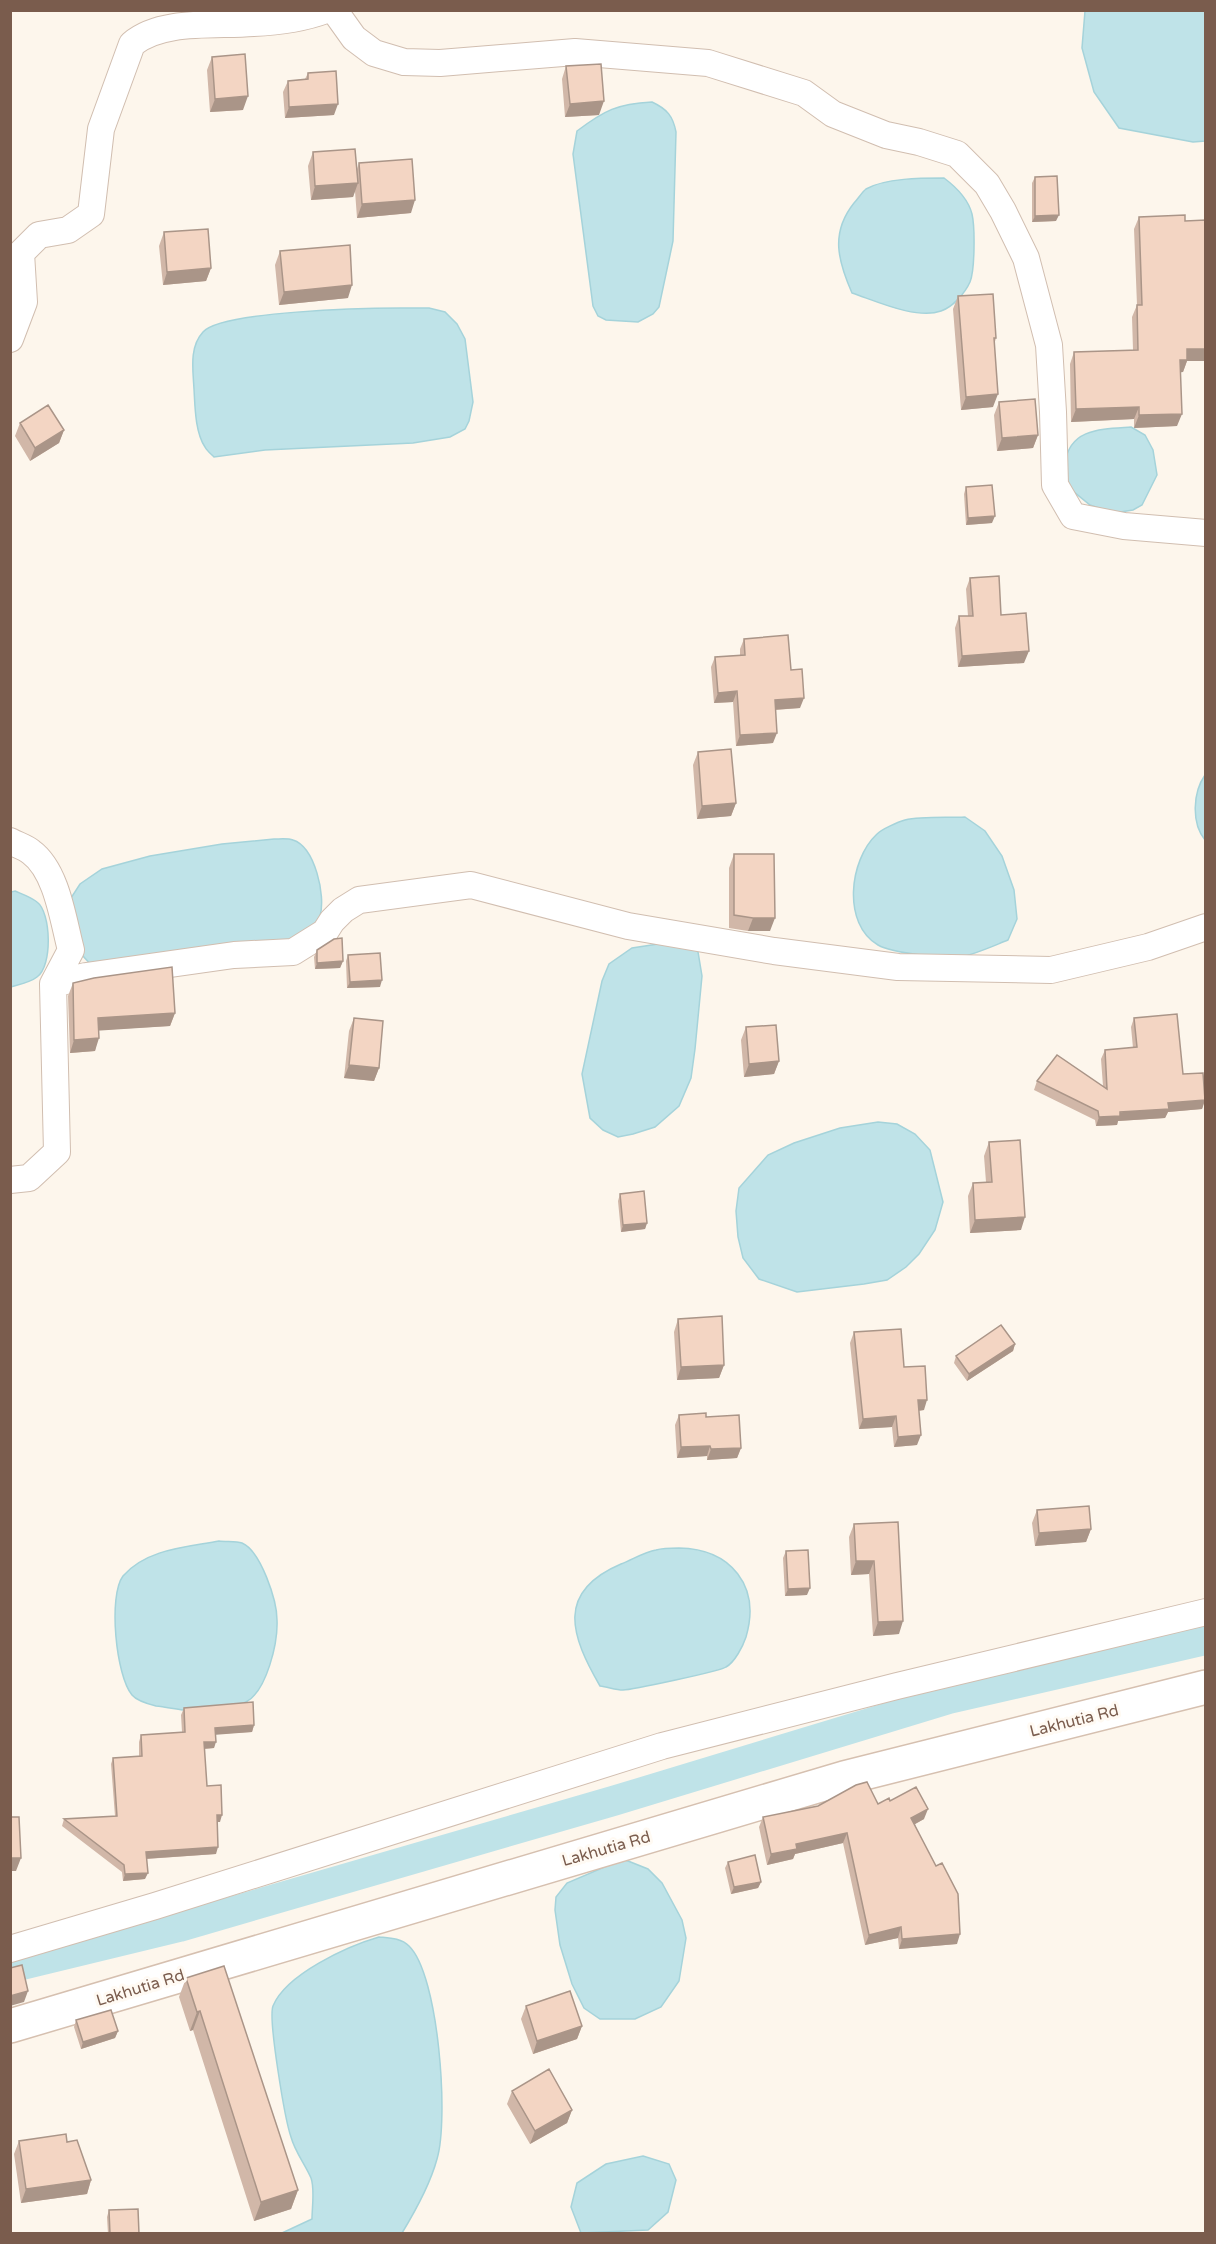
<svg xmlns="http://www.w3.org/2000/svg" width="1216" height="2244" font-family="'Varela Round',sans-serif">
  <style>
    .water { fill: #bfe3e8; stroke: #a5d3da; stroke-width: 1.5 }
    .lines { fill: none; stroke-linecap: round; stroke-linejoin: round }
    .canal { stroke: #bfe3e8; stroke-width: 30 }
    .street-casing { stroke: #d1beb0; stroke-width: 28 }
    .secondary-casing { stroke: #d6c0b0; stroke-width: 36 }
    .street { stroke: #fff; stroke-width: 26 }
    .secondary { stroke: #fff; stroke-width: 33 }
    .wall { fill: #d1b7a8 }
    .shaded-wall { fill: #aa9588 }
    .building { fill: #f3d5c3; stroke: #aa9588; stroke-width: 1.5 }
    .labels { text-anchor: middle; stroke-width: 6; stroke-linejoin: round; paint-order: stroke }
    .street-label { font-size: 16px; fill: #7a5c4d; stroke: #fffaf3 }
  </style>
  <rect width="100%" height="100%" fill="#fdf6ec"/>
  <!-- water -->
  <path class="water" d="M1085,11h120v130l-12,1 -74,-14 -25,-36 -12,-44z
    M652,102c15,7 21,14 24,30l-3,109 -14,66 -6,7 -15,8 -32,-2 -8,-4 -5,-10 -20,-152 4,-23c28,-21 40,-27 75,-29z
    M944,178c12,9 24,20 28,36 3,13 3,56 -2,68 -5,11 -17,25 -29,29 -24,9 -65,-10 -89,-18 -14,-32 -22,-60 2,-90 4,-4 8,-11 12,-14 19,-11 56,-11 78,-11z
    M401,308h28l16,4 12,12 8,15 8,63 -4,19 -4,8 -15,8 -37,6 -148,7 -51,7c-3,-3 -7,-6 -9,-10 -10,-15 -10,-41 -11,-58 -1,-19 -5,-42 9,-57 19,-21 165,-24 198,-24z
    M1131,427l14,8 8,15 4,25 -15,30 -9,5 -19,3 -24,-8 -22,-18c-1,-7 -4,-16 -3,-23 4,-36 37,-35 66,-37z
    M1205,775v65c-14,-17 -12,-48 0,-65z
    M965,817l20,14 17,25 12,34 3,29 -9,21c-15,6 -32,14 -48,17 -16,2 -68,-4 -82,-12 -36,-21 -29,-85 -1,-111 5,-5 21,-12 28,-14 17,-4 43,-2 60,-3z
    M274,839c6,0 14,-1 19,1 22,7 33,56 27,76 -3,9 -12,16 -17,23l-209,29 -11,-12 -11,-35 -1,-23 9,-14 22,-15 48,-13 72,-12z
    M15,891c7,3 16,6 22,11 14,10 16,64 0,75 -6,5 -19,8 -26,10v-95z
    M671,942l17,1 10,9 4,24 -7,73 -4,29 -12,28 -24,21 -22,7 -15,3 -15,-7 -13,-12 -8,-44 20,-93 7,-17 23,-16z
    M878,1122l19,2 18,10 15,16 13,52 -8,28 -16,24 -13,13 -19,13 -23,4 -67,8 -38,-13 -16,-21 -5,-21 -2,-26 3,-23 29,-33 26,-12 46,-15z
    M219,1541c7,1 17,0 23,2 19,8 35,58 35,77 1,22 -10,71 -31,82 -5,3 -54,8 -63,8 -8,-1 -18,-3 -27,-4 -8,-2 -19,-5 -24,-11 -16,-19 -24,-99 -9,-119 23,-27 64,-29 96,-35z
    M679,1548c52,1 82,38 67,89 -3,9 -11,25 -20,30 -5,4 -95,23 -103,23 -7,0 -15,-3 -23,-4 -29,-50 -45,-94 21,-122 11,-4 23,-12 35,-14 7,-2 16,-2 23,-2z
    M623,1859l25,10 14,14 20,37 4,18 -7,43 -18,26 -26,12h-35l-16,-11 -12,-24 -12,-39 -5,-35 1,-13 11,-14z
    M379,1937c10,1 22,1 30,9 30,29 40,174 28,213 -7,26 -21,51 -35,74h-120l30,-14c0,-12 3,-30 -1,-41 -6,-14 -16,-26 -20,-41 -6,-17 -23,-118 -18,-131 13,-32 75,-60 106,-69z
    M643,2156l26,8 7,16 -8,32 -20,18 -67,3 -10,-26 6,-24 29,-19z"/>
  <g class="lines">
    <!-- canal -->
    <path class="canal" d="M10,1968l169,-41 434,-126 336,-102 257,-59"/>
    <defs>
      <path id="street" d="M334,10l20,28 20,15 30,9 36,1 135,-11 133,11 96,30 29,21 53,21 33,7 38,12 30,30 16,27 23,47 23,87 4,67 2,73 18,31 51,10 82,7
        M10,339l14,-37 -3,-49 18,-18 29,-5 23,-16 10,-85 31,-85c29,-25 84,-18 121,-21 25,-1 49,-4 73,-13
        M10,841c7,4 15,6 21,11 26,19 32,68 40,98l-18,34
        M10,1180l19,-2 28,-26 -4,-168 33,-8 148,-21 59,-3 32,-20 7,-11 11,-11 16,-10 112,-15 157,41 146,25 124,16 153,3 97,-23 58,-20
        M10,1949l145,-43 507,-160 235,-60 309,-74"/>
      <path id="secondary" d="M10,2026l834,-248 362,-91"/>
    </defs>
    <!-- street casing -->
    <use href="#street" class="street-casing"/>
    <!-- secondary casing -->
    <use href="#secondary" class="secondary-casing"/>
    <!-- street -->
    <use href="#street" class="street"/>
    <!-- secondary -->
    <use href="#secondary" class="secondary"/>
  </g>
  <!-- wall -->
  <path class="wall" d="M212,57l31,53 -33,2 -3,-42z
    M566,66l33,49 -34,2 -3,-38z
    M308,73l26,42 -49,3 -2,-26 5,-11 17,-2z
    M313,152l44,17 2,-6 52,50 -54,5 -2,-27 -2,6 -42,3 -3,-34z
    M1035,177l21,44 -24,1v-39z
    M1139,217l46,4 21,-1v141h-19l-4,11h-3l-3,54 -43,2v-9l-63,3 -1,-58 4,-12 59,-2 -1,-33 5,-12 -3,-76z
    M164,232l47,36 -5,13 -43,4 -4,-39z
    M280,251l68,47 -69,7 -4,-40z
    M958,296l38,42 -2,7 -1,62 -32,3 -8,-101z
    M999,402l39,33 -5,13 -36,3 -3,-36z
    M20,423l44,7 -5,13 -29,18 -15,-25z
    M966,487l26,36 -26,2 -2,-31z
    M970,578l31,37 23,48 -66,4 -3,-39 4,-12h9l-2,-27z
    M744,639l47,31 9,38 -25,2 -2,33 -37,3 -3,-44 -19,1 -3,-36 4,-10 25,-2v-6z
    M698,752l38,51 -5,13 -34,3 -4,-54z
    M734,854l36,77h-22l-19,-3v-60z
    M317,950l26,11 -3,7 -25,1 -1,-12z
    M348,955l32,32 -33,1 -1,-27z
    M73,983l102,30 -5,13 -71,4 -4,21 -25,2 -2,-57z
    M354,1018l25,50 -5,13 -30,-3 5,-47z
    M1134,1018l71,82 -3,9 -34,3 -3,6 -47,3 -1,4 -21,1 -1,-6 -61,-30 3,-9 66,5 -2,-27 4,-9 28,-2 -2,-21z
    M746,1027l33,34 -5,13 -30,3 -3,-37z
    M989,1142l32,88 -51,3 -2,-37 5,-13 13,-1 -2,-26z
    M620,1194l27,29 -2,6 -24,3 -3,-31z
    M678,1319l46,46 -5,13 -42,2 -3,-48z
    M854,1332l50,35 20,43 -5,1 -2,34 -23,2 -2,-20 -33,2 -9,-86z
    M1015,1344l-2,7 -46,30 -13,-18 2,-7z
    M679,1415l27,2 35,31 -4,10 -30,2v-4l-30,2 -2,-33z
    M1037,1510l54,19 -5,13 -51,4 -3,-23z
    M898,1522l1,112 -26,2 -4,-62 -18,1 -2,-38 5,-13z
    M786,1551l21,44 -22,1 -2,-38z
    M184,1708l70,17 -2,7 -36,2 -2,14 -10,1 3,37 13,36h-3l-1,32 -70,5 -1,20 -22,2 -1,-9 -60,-46 2,-7 51,-3 -4,-52 2,-6 26,-2v-14l2,-7 41,-3 -1,-17z
    M890,1801l34,18 -9,5 42,120 -58,5 -1,-11 -33,7 -22,-102 -48,11 -2,5 -26,6 -8,-38 4,-10 115,-13z
    M728,1862l33,20 -3,6 -27,6 -6,-26z
    M186,1978l112,212 -7,19 -37,12 -61,-191 -3,1 -11,-34z
    M526,2006l56,20 -5,13 -44,15 -12,-35z
    M76,2020l42,11 -3,7 -34,11 -7,-22z
    M512,2091l60,19 -5,13 -37,21 -23,-40z
    M19,2141l48,1 24,38 -4,14 -66,9 -7,-49z
    M109,2210l30,24h-31l-1,-17z"/>
  <!-- shaded-wall -->
  <path class="shaded-wall" d="M248,96l-5,14 -33,2 5,-13z
    M604,101l-5,14 -34,2 5,-13z
    M338,104l-4,11 -49,3 4,-11z
    M358,183l-5,14 -42,3 4,-14z
    M415,200l-4,13 -54,5 5,-14z
    M1059,215l-3,6 -24,1 3,-6z
    M211,268l-5,13 -43,4 4,-13z
    M352,285l-4,13 -69,7 5,-13z
    M1187,349h19v12h-19l-4,11 -7,1 4,-13z
    M998,394l-5,13 -32,3 5,-13z
    M1139,407l-5,12 -63,3 5,-13z
    M1182,414l-5,12 -43,2 5,-13z
    M64,430l-5,13 -29,18 5,-13z
    M1038,435l-5,13 -36,3 5,-13z
    M995,516l-3,7 -26,2 2,-7z
    M1029,651l-5,12 -66,4 4,-11z
    M737,691l-4,11 -19,1 4,-10z
    M804,698l-4,10 -29,2 4,-10z
    M777,733l-4,10 -37,3 4,-11z
    M736,803l-5,13 -34,3 5,-13z
    M753,918h22l-5,13h-22z
    M343,961l-3,7 -25,1 2,-6z
    M382,980l-2,7 -33,1 3,-6z
    M175,1013l-5,13 -77,5 5,-13z
    M99,1038l-4,13 -25,2 4,-13z
    M779,1061l-5,13 -30,3 5,-13z
    M349,1065l30,3 -5,13 -30,-3z
    M1205,1100l-3,9 -34,3 -3,6 -47,3 -1,4 -21,1 3,-9 69,-14z
    M1025,1217l-4,13 -51,3 5,-13z
    M647,1223l-2,6 -24,3 2,-7z
    M1015,1344l-2,7 -46,30 2,-7z
    M724,1365l-5,13 -42,2 4,-13z
    M918,1400h9l-3,10 -10,1z
    M896,1416l-4,11 -33,2 4,-10z
    M921,1435l-4,10 -23,2 4,-10z
    M710,1446l-3,10 -30,2 4,-11z
    M741,1448l-4,10 -30,2 4,-11z
    M1091,1529l-5,13 -51,4 4,-13z
    M856,1561h18l-5,13 -18,1z
    M810,1588l-3,7 -22,1 3,-7z
    M903,1621l-4,13 -26,2 5,-14z
    M254,1725l-2,7 -39,3 2,-7z
    M204,1742h12l-2,6 -13,1z
    M928,1809l-4,10 -16,9 3,-10z
    M217,1815h5l-2,7h-6z
    M847,1833l-4,10 -48,11 -2,5 -26,6 4,-11 25,-10z
    M218,1847l-2,7 -73,5 3,-7z
    M10,1858h11l-5,13h-6z
    M148,1873l-3,6 -22,2 2,-7z
    M761,1882l-3,6 -27,6 3,-7z
    M901,1927l-3,11 -33,7 4,-10z
    M960,1934l-3,10 -58,5 3,-10z
    M28,1991l-4,11 -14,4v-10z
    M200,2011l-7,19 -3,1 7,-19z
    M582,2026l-5,13 -44,15 4,-13z
    M118,2031l-3,7 -34,11 2,-7z
    M572,2110l-5,13 -37,21 5,-13z
    M91,2180l-4,14 -66,9 5,-14z
    M298,2190l-7,19 -37,12 7,-19z"/>
  <!-- building -->
  <path class="building" d="M245,54l3,42 -33,3 -3,-42z
    M601,64l3,37 -34,3 -4,-38z
    M336,71l2,33 -49,3 -1,-26 20,-2v-6z
    M355,149l3,34 -43,3 -2,-34z
    M412,159l3,41 -53,4 -3,-41z
    M1057,176l2,39 -24,1v-39z
    M1185,215v6l21,-1v129h-19v11h-7l2,54 -43,1v-8l-63,2 -2,-57 64,-2 -1,-45h5l-3,-88z
    M208,229l3,39 -44,4 -3,-40z
    M350,245l2,40 -68,7 -4,-41z
    M993,294l3,44h-2l4,56 -32,3 -8,-101z
    M1035,399l3,36 -36,3 -3,-36z
    M48,405l16,25 -29,18 -15,-25z
    M992,485l3,31 -27,2 -2,-31z
    M999,576l2,39 25,-2 3,38 -67,5 -3,-40h14l-3,-38z
    M788,635l3,35 11,-1 2,29 -29,2 2,33 -37,2 -3,-44 -19,2 -3,-36 30,-2 -1,-16z
    M731,749l5,54 -34,3 -4,-54z
    M734,854h40l1,64h-22l-19,-3z
    M342,938l1,23 -26,2v-13l17,-11z
    M380,953l2,27 -32,2 -2,-27z
    M172,967l3,46 -77,5 1,20 -25,2 -1,-57 21,-5z
    M1177,1014l6,60 20,-1 2,27 -37,3 1,6 -49,3v4l-21,1 -1,-6 -61,-30 20,-26 50,34 -2,-39 32,-3 -3,-29z
    M354,1018l29,3 -4,47 -30,-3z
    M776,1025l3,36 -30,3 -3,-37z
    M1020,1140l5,77 -50,3 -2,-37 19,-1 -3,-40z
    M644,1191l3,32 -24,2 -3,-31z
    M722,1316l2,49 -43,2 -3,-48z
    M1001,1325l14,19 -46,30 -13,-18z
    M901,1329l3,38 21,-1 2,34h-9l3,35 -23,2 -2,-21 -33,3 -9,-87z
    M706,1413v4l33,-2 2,33 -30,1 -1,-3 -29,1 -2,-32z
    M1089,1506l2,23 -52,4 -2,-23z
    M898,1522l5,99 -25,1 -4,-61h-18l-2,-37z
    M808,1550l2,38 -22,1 -2,-38z
    M253,1702l1,23 -39,3 1,14h-12l3,44 14,-1 1,30h-5l1,32 -72,5 2,21 -23,1 -1,-9 -60,-46 53,-3 -4,-58 29,-2 -1,-21 44,-3 -1,-24z
    M867,1782l11,22 11,-6 1,3 26,-14 12,22 -17,9 25,48 6,-3 16,31 2,40 -58,5 -1,-12 -32,8 -22,-102 -51,11 1,5 -26,5 -8,-37 55,-11 38,-21z
    M10,1817h9l2,41h-11z
    M755,1855l6,27 -27,5 -6,-25z
    M22,1965l6,26 -18,5v-28z
    M224,1966l74,224 -37,12 -61,-191 -3,1 -11,-34z
    M570,1991l12,35 -45,15 -11,-35z
    M111,2010l7,21 -35,11 -7,-22z
    M549,2069l23,41 -37,21 -23,-40z
    M66,2134l1,8 10,-2 14,40 -65,9 -7,-48z
    M138,2209l1,25h-29l-1,-24z"/>
  <g class="labels">
    <!-- street labels -->
    <g class="street-label">
      <text transform="translate(1074 1720) rotate(-14)" y="6">Lakhutia Rd</text>
      <text transform="translate(606 1848) rotate(-16)" y="6">Lakhutia Rd</text>
      <text transform="translate(140 1987) rotate(-17)" y="6">Lakhutia Rd</text>
    </g>
  </g>
  <!-- border -->
  <rect width="1216" height="2244" fill="none" stroke="#7a5c4d" stroke-width="24"/>
</svg>
